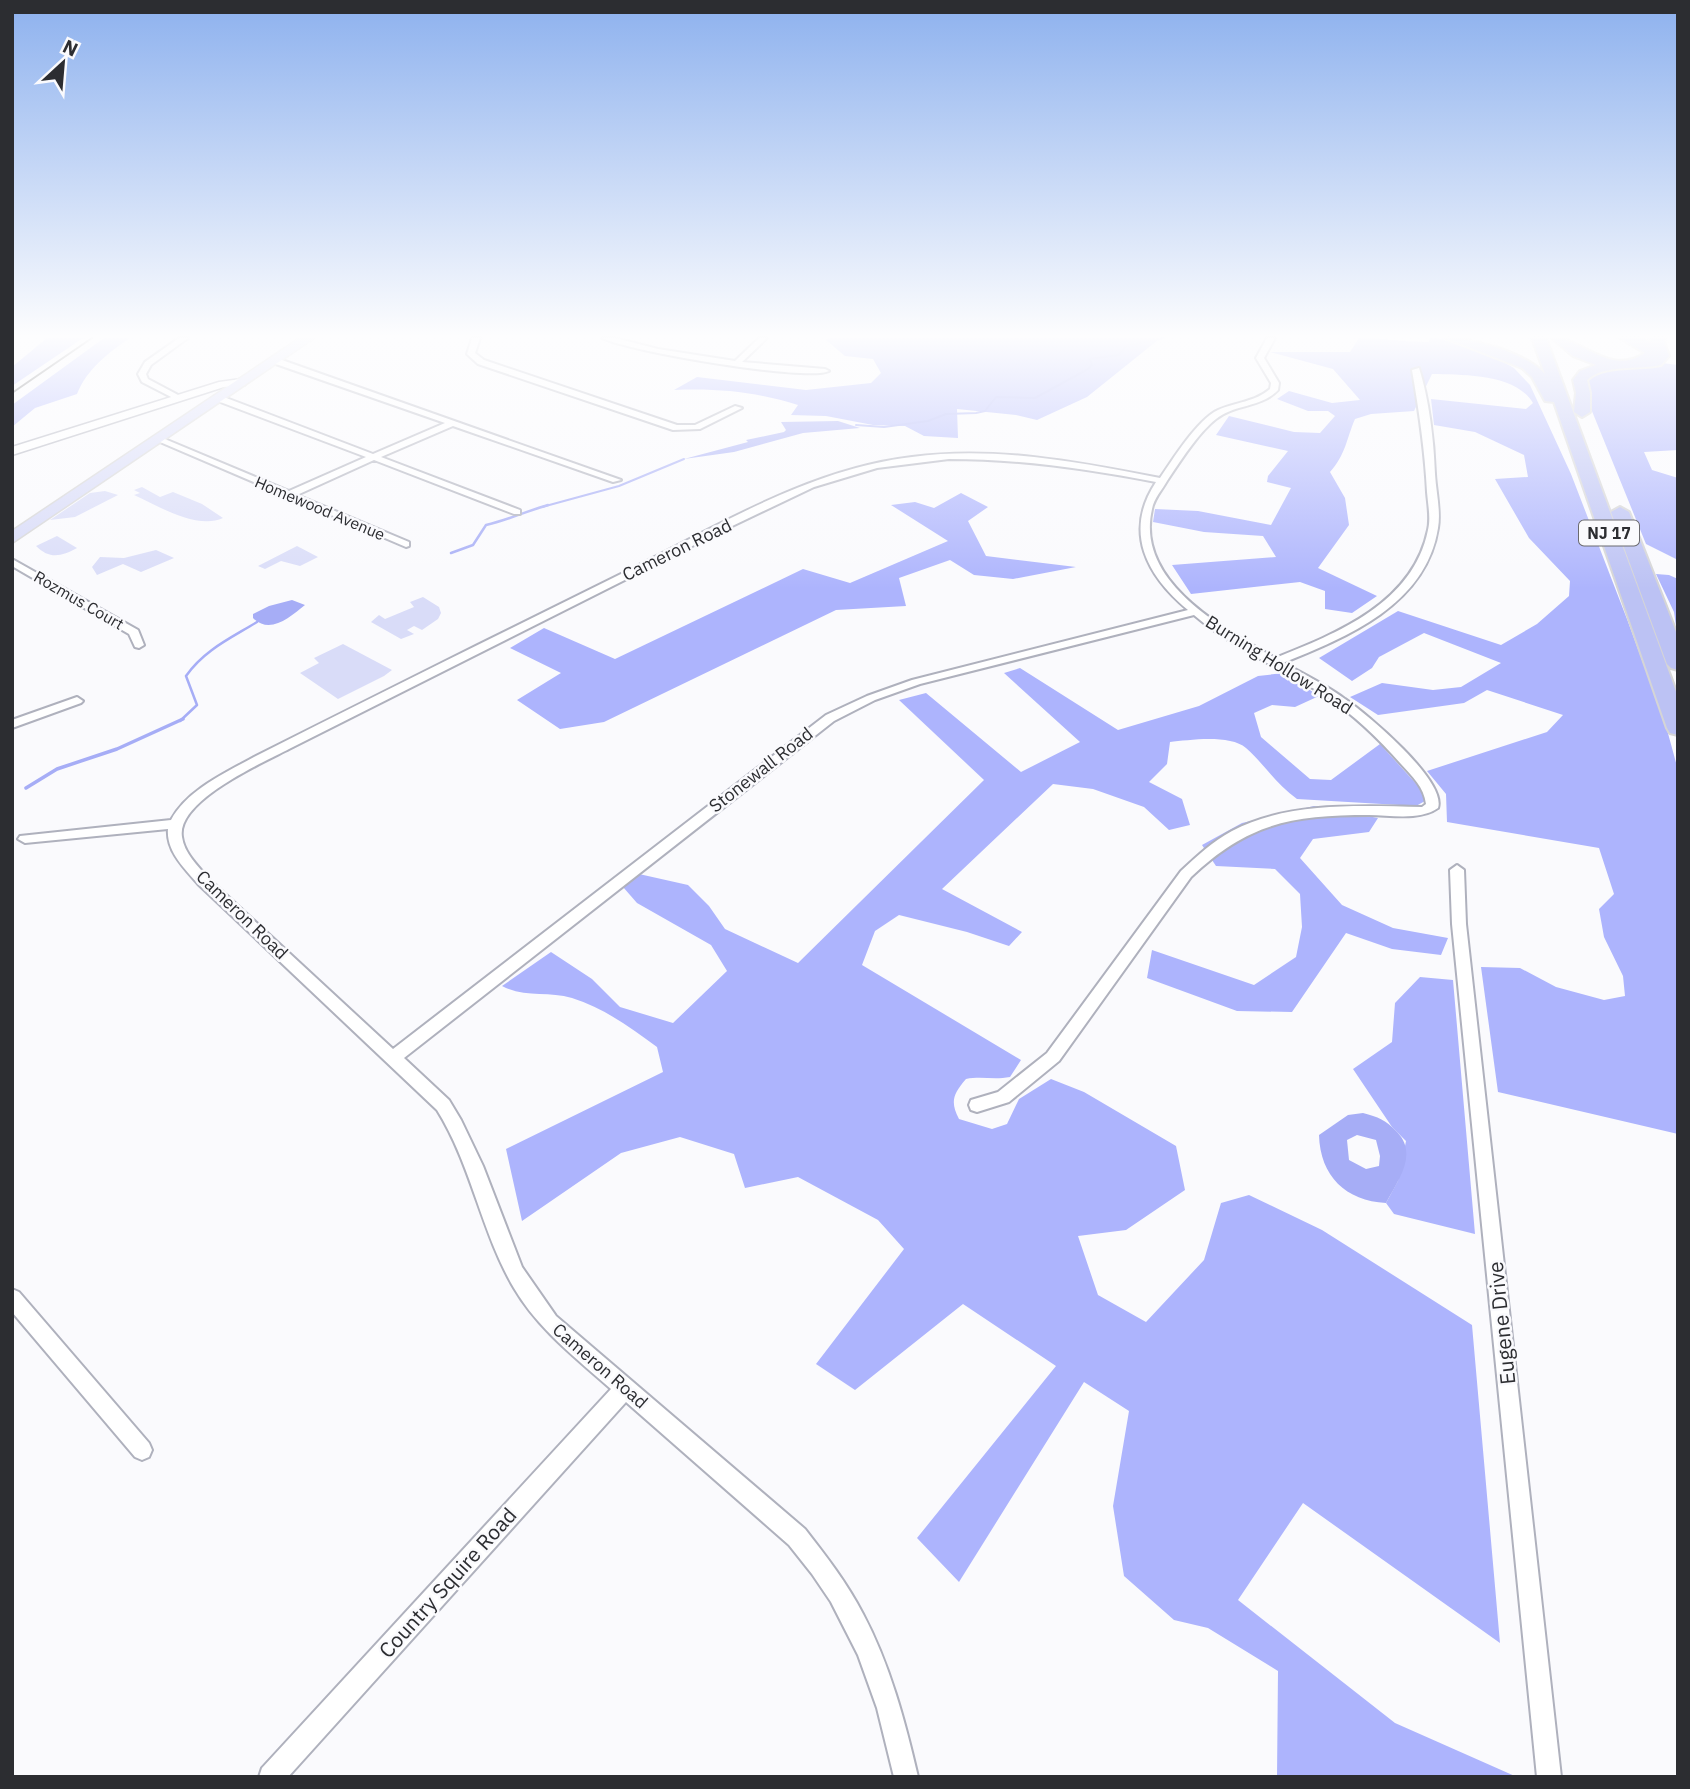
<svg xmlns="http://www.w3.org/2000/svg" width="1690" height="1789" font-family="'IBM Plex Sans',sans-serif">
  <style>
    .green { fill: #d9dcf8 }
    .forest { fill: #adb4fd }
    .water { fill: #a6adf6; fill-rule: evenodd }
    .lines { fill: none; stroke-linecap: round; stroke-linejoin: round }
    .stream-far2 { stroke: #a6adf6; stroke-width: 2 }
    .stream-far1 { stroke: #a6adf6; stroke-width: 2.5 }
    .stream { stroke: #a6adf6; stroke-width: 3.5 }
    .street-casing { stroke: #afb1bd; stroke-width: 4 }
    .secondary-casing { stroke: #afb1bd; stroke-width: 3 }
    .primary-casing { stroke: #d5d5d6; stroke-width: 3 }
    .highway-casing { stroke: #d5d5d6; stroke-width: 4 }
    .street { fill: #fff; fill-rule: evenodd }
    .secondary { fill: #fff; fill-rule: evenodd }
    .primary { fill: #d7daf8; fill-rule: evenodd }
    .highway { fill: #bcc2f4; fill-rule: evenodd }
    .rail { stroke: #555659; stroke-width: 2 }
    .labels { text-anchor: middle; stroke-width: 5; stroke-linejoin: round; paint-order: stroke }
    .far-street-label { font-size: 16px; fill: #2c2d31; stroke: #fafafd }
    .shield { fill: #fafafd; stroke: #6a6a6e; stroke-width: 2 }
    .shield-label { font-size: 16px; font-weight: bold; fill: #2c2d31 }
    .street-label { font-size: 18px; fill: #2c2d31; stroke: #fafafd }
    .near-street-label { font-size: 21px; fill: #2c2d31; stroke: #fafafd }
  </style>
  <rect width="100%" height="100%" fill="#fafafd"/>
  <!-- green -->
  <path class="green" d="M142,487l18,10 13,-5 29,12 21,14c-26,12 -65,-12 -89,-23l6,-2 -6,-3z
    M105,491l13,4 -43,22 -25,3 40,-27z
    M57,536l20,12c-15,8 -27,12 -41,-2z
    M297,546l21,11 -18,9 -19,-5 -16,8 -7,-3z
    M156,550l18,8 -33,14 -18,-8 -26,11 -5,-8 8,-10 24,1z
    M423,597l16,10 2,6 -3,6 -16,11 -8,-4 -7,4 7,4 -13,5 -30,-17 8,-7 6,4 29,-12 -4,-5z
    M343,644l49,26 -8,6 -46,23 -38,-26 19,-10 -5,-5z"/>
  <!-- forest -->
  <path class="forest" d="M47,338h36l-71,48v-19z
    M104,338h26c-22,15 -43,31 -53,56l-42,14 -23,19v-22z
    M828,338h330v2l-71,57 -50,23 -21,-5 -59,-6 1,29 -34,-2 -19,-10 -32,-1 -47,-9 -35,-1 7,-10c-41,-13 -80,-17 -124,-15l23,-13 109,13 65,-7 10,-10 -8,-14 -28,-3 -19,-16z
    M1359,338c23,0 46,4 70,4l1,-4h8l55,18 21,12 16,17 41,89 56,145 39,107 12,44v364l-180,-42 -17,-125 39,1 36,19 48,13 21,-4 -2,-20 -19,-39 -5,-28 15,-15 -15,-46 -152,-26 -1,-28 -19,-23 120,-39 16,-17 -76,-25 -23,13 -86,12 -28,-18 32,-14 51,7 28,-3 40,-24 -77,-30 -45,24 -7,11 -20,13 -33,-23 79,-47 103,34 36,-21 32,-28 1,-15 -41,-43 -34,-59 33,-2 -4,-22 -49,-23 -41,-7 -3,-26 95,10 7,-6c-18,-30 -70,-28 -101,-29l-18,37 -43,3 -16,5c-9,21 -9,35 -25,53l15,26 4,27 -31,43 59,28 -25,17 -27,-4v-18l-25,-9 -109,12 -19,-29 104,-8 -13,-21 -59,-4 -51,-10 2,-13 43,2 73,14 20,-37 -24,-6 1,-6 20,-25 -72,-16 13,-19 65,16 26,1 15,-17 -7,-5h-20l-31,-12 12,-8 43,12 28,-3 -27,-31 -63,-17h80z
    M1655,362l23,3v85l-34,2 8,18 26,8v82l-32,-16 -63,-155 3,-18z
    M961,493l27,14 -20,14 18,35 90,11 -63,12 -39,-4 -24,-15 -51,18 7,28 -70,4 -232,112 -44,7 -43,-29 44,-27 -51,-25 34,-20 71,31 188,-90 47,14 98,-42 -57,-36 24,-3 19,6z
    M1656,574l13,1 9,4v61l-4,-28z
    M1020,668l98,62 81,-24 59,-30 26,-3 35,23 -24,11 -23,-2 -18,8 7,24 49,42 21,1 49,-36 41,45 4,12 -9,5 -119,-7c-21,-15 -33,-35 -51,-51 -16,-14 -57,-8 -76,-6l-3,22 -18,18 33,17 8,26 -21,5 -25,-23 -51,-18 -40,-5 -111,105 80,43 -13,14 -42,-14 -68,-17 -24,16 -13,34 159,95 -11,17c-16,3 -29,-1 -44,2 -13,15 -16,23 -7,40l33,10 15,-5 12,-25 32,-20 33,13 92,54 9,44 -59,40 -48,6 20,59 48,27 58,-62 17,-57 28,-8 73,35 150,95 28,318 -197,-140 -65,97 157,123 122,54h-240l1,-106 -70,-43 -34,-8 -50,-44 -11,-70 16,-95 -45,-29 -125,200 -42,-44 139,-172 -93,-62 -108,86 -39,-26 88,-115 -26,-29 -80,-43 -53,11 -11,-34 -54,-17 -59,16 -99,68 -16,-72 157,-77 -6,-25c-26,-19 -53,-39 -85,-49 -24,-7 -48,0 -70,-12l49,-34 41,27 28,28 53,16 54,-52 -16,-26 -74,-42 -14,-16 16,-13 49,11 21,21 16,23 73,34 186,-183 -85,-80 27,-7 95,79 59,-30 -76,-69z
    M1314,806l64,12 -9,14 -56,7 -13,19 42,47 51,23 55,10 -7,17 -49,-6 -46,-16 -54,79 -55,-1 -90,-33 5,-28 102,35 42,-28 6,-30 -2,-33 -25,-25 -59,-3 -14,-21 40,-22z
    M1420,977l33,3 22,254 -81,-20 -8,-11 12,-22 8,-40 -14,-14 -39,-58 39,-27 3,-39z"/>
  <!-- water -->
  <path class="water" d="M838,421l22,7 -57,5 -69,19 -50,7 64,-17 -2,-2 38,-8 2,-2 -5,-8z
    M292,600l13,5c-15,12 -35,30 -52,13v-4l16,-8z
    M1363,1113c15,4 23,7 34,19 21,22 2,47 -11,71 -40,-2 -66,-27 -67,-68l29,-20zM1357,1135l19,5 4,16 -1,10 -13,3 -17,-9 -2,-20z"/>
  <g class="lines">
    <!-- stream-far2 -->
    <path class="stream-far2" d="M856,425l28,2 44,-6 18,-7 30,-1 9,-2 11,-14 39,1 53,-29 4,-4 -2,-6 29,-4 7,-9 37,-8
      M542,507l77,-21 65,-27"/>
    <!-- stream-far1 -->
    <path class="stream-far1" d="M451,553l22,-8 13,-20c22,-5 41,-14 62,-20
      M180,721l17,-16 -11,-29c18,-26 45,-38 71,-54"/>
    <!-- stream -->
    <path class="stream" d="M26,788l31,-19 60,-20 66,-30"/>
    <defs>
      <path id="street" d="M179,338h9l-37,27 -5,9 2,5 32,17v4h-3l-35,-18 -4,-8 7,-12z
        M472,338h8l-5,15 9,7 193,65h18l40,-19 7,2 -42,21 -27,1 -195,-66 -11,-10z
        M602,338h13l43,11 77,12 24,-23h8l-25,24 83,7 4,2c-21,11 -202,-20 -227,-33z
        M1267,338h8l-11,20 15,25 -1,7c-17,18 -44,14 -62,29 -18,14 -37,44 -49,62 -5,9 -13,17 -15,28 -17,73 71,119 123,149 63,-25 138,-55 153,-128 3,-12 0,-25 -1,-38 -2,-41 -8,-81 -15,-122l7,-2c10,31 15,74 16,106 1,18 6,37 3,54 -12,77 -91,109 -155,135 21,11 43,22 62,36 22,15 102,82 93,109 -18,13 -48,7 -69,7 -77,0 -121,8 -178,62l-132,184 -50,41 -32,10 -6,-2 -2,-5 2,-5 27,-8 49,-39 134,-182c16,-15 31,-29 51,-40 57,-30 128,-25 190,-24l4,-3c-2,-17 -14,-28 -25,-40 -22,-25 -47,-49 -75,-68 -44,-27 -92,-47 -132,-81l-274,69 -45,16 -41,21 -430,337 45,42 12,20 22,46 39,101 34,49 249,213c21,27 42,54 58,85 27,51 42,107 55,163h-24l-17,-69 -19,-53 -27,-53 -19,-28 -23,-29 -163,-143 -338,375h-29l3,-9 349,-379c-35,-31 -73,-60 -97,-101 -33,-56 -42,-122 -77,-178l-239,-226c-13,-15 -32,-33 -30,-55l-143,14 -7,-4 2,-3 151,-16c16,-30 54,-47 83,-63 124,-63 250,-125 375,-187 91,-45 181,-101 283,-113 83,-11 167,5 248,21 13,-19 38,-59 58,-68 18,-8 37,-8 52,-21l1,-6 -15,-25zM949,459c71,0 138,10 207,23 -33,50 -9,94 32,128l-276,70 -45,16 -41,19 -433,334 -185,-171c-10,-12 -24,-25 -26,-41 -6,-36 80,-74 107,-88l437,-220 88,-42 63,-19z
        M273,359h6l342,121 -8,2 -160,-56 -72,31 139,53v4h-6l-140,-54 -77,35 112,47v4l-3,1 -253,-108 7,-2 129,54 77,-34 -151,-57v-4h6l152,58 72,-31 -172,-60z
        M12,559l126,71 6,15 -5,3 -4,-1 -6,-13 -117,-68z
        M77,697l6,4 -2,2 -69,25v-8z
        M1457,865l7,5 2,54 95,853h-24l-85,-853 -2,-54z
        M12,1289l7,3 130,151 3,7 -3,7 -7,3 -7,-3 -123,-145z"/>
      <path id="secondary" d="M241,379l4,2v4l-21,2 -212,68v-8l207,-65z"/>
      <path id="primary" d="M300,338h14l-302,205v-12z"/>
      <path id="highway" d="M1445,338c28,0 81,15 100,36l-13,-36h14l132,359v38l-8,-2 -3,-5 -113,-326 -9,-1 -13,-24 -10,-9z
        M1552,338c32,0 57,39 93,15l-25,-15h20l10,4 2,-4h14l-2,4 5,14 -8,9c-22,5 -57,-1 -74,15l3,13v19l-8,5 -8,-5 2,-19 -3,-13 7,-9 16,-6 -23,-9z
        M1620,507l9,5 49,125v33l-7,-2 -4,-4 -56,-152z"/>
    </defs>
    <!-- street casing -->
    <use href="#street" class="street-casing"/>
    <!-- secondary casing -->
    <use href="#secondary" class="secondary-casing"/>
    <!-- primary casing -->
    <use href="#primary" class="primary-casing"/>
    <!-- highway casing -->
    <use href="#highway" class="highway-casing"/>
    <!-- street -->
    <use href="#street" class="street"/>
    <!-- secondary -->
    <use href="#secondary" class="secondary"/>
    <!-- primary -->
    <use href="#primary" class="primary"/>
    <!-- highway -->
    <use href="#highway" class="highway"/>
    <!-- rail -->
    <path class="rail" d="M12,393l80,-55"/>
  </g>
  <!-- sky -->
  <linearGradient id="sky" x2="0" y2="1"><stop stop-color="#8db1ee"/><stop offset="0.57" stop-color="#fdfdfe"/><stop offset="1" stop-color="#fdfdfe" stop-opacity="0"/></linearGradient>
  <rect width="1690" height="589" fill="url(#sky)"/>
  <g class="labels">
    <!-- far-street labels -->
    <g class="far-street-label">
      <text transform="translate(320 508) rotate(23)" y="6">Homewood Avenue</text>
      <text transform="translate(79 600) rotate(30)" y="6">Rozmus Court</text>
    </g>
    <!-- shield labels -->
    <rect class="shield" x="1579" y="520.5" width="60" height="25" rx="5"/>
    <g class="shield-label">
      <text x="1609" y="539">NJ 17</text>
    </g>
    <!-- street labels -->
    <g class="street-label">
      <text transform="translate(677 550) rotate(-26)" y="6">Cameron Road</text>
      <text transform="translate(1279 665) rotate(32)" y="6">Burning Hollow Road</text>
      <text transform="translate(761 770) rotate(-38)" y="6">Stonewall Road</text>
      <text transform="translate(242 915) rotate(44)" y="6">Cameron Road</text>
      <text transform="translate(600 1366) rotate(41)" y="6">Cameron Road</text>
    </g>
    <!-- near-street labels -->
    <g class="near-street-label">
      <text transform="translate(1502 1323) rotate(-96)" y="7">Eugene Drive</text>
      <text transform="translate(448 1583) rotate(-48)" y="7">Country Squire Road</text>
    </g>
  </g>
  <!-- border -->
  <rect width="1690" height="1789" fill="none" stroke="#2c2d31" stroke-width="28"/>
  <!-- north arrow -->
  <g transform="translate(63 63) rotate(26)" stroke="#fafafd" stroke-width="5" paint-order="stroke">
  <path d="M0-5L12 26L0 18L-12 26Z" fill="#2c2d31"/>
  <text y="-10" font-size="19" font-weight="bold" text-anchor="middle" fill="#2c2d31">N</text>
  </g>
</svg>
